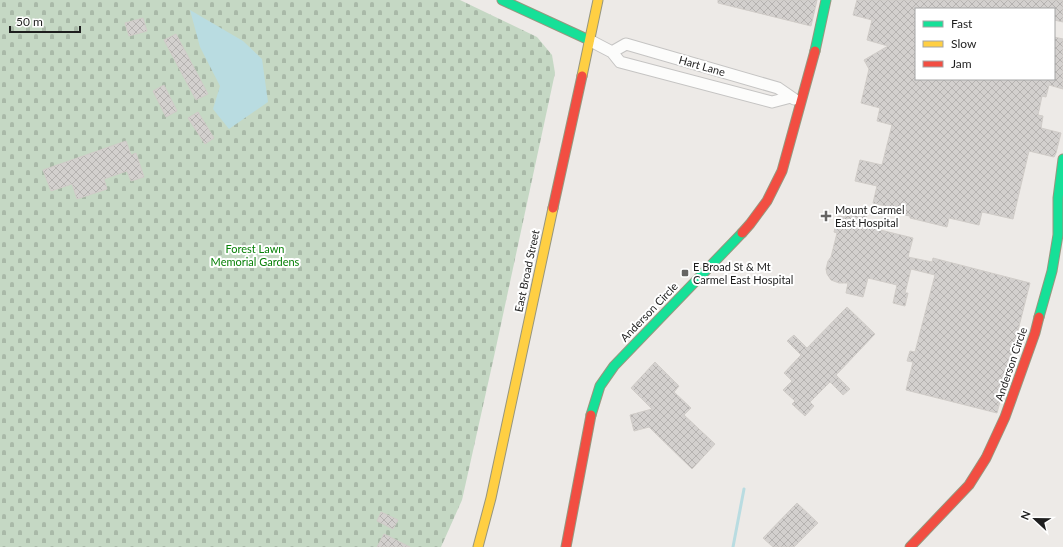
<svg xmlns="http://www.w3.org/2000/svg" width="1063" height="547" font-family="Lato,sans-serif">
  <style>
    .cemetery { fill: url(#cemetery-stones) }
    .water { fill: #b9dce1 }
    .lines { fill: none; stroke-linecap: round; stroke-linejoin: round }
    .stream { stroke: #b9dce1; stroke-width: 3 }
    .building { fill: url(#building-cross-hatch); stroke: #d0ccc8 }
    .street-casing { stroke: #c5c4c3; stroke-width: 13 }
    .fast-casing { stroke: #97967e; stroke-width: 11 }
    .slow-casing { stroke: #97967e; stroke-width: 11 }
    .jam-casing { stroke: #97967e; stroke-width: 11 }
    .street { stroke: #fcfcfb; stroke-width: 11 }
    .fast { stroke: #16e098; stroke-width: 9 }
    .slow { stroke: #ffcf43; stroke-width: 9 }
    .jam { stroke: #f24e42; stroke-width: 9 }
    .poi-dot { fill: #666564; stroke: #fff; stroke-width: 1.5 }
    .labels { text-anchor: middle; stroke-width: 4; stroke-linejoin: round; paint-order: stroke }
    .street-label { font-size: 11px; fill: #1e1e1e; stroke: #fff }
    .poi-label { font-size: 11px; fill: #1e1e1e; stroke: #fff; text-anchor: start }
    .park-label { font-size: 11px; fill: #088108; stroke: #fff }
  </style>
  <defs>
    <pattern id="cemetery-stones" width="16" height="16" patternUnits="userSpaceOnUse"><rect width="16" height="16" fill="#c5d8c4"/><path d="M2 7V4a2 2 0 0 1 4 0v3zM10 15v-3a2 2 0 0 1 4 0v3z" fill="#a9b9a8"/></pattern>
    <pattern id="building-cross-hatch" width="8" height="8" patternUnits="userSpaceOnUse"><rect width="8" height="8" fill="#d3d0ce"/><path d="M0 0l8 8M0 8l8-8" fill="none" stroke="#b5b2b0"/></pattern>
  </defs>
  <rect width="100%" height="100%" fill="#edeae7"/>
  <!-- cemetery -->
  <path class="cemetery" d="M0,0h460l77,37 15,18 3,18 -60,279 -33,148 -21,47h-441z"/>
  <!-- water -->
  <path class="water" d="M190,10l53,31 19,18 6,43 -39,27 -16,-20 7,-23 -20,-39z"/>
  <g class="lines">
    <!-- stream -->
    <path class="stream" d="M733,547l11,-58"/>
  </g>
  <!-- building -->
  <path class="building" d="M718,0h99l-6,26 -93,-23z
    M857,0h206v22l-9,-2v-11h-138v70h138v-42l9,2v50l-14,-4 -3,12 -4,-1 -4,19 5,1 -2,12 20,5 -5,20 -2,4 -25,-6 -16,68 -31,-7 -3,13 -30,-7 -2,9 -37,-9v-2l-6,-1 1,-4 -32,-8 4,-17 -22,-5 5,-21 22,5 10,-40 -15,-4 3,-13 -19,-5 8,-34 -5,-9 24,-14 -21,-6 5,-20 -19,-5z
    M143,18l4,13 -18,5 -4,-13z
    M176,34l32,60 -12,6 -32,-60z
    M164,85l13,26 -11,6 -13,-26z
    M198,112l16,26 -9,6 -17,-26z
    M126,141l5,14 5,-2 8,24 -13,4 -4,-10 -23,8 3,10 -30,10 -5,-15 -21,7 -8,-21z
    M847,210l20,5 -3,11 49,12 -5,19 24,5 1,-4 97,25 -33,130 -91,-23 7,-28 -6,-1 3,-10 5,1 20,-77 -24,-6 -6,24h3l-3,13 -12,-3 4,-18 -29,-7 -5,19 -17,-4 2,-10h-9l-8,-3 -4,-6 -1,-5 2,-8 3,-4 6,-24 -3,-1 4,-16 7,1z
    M847,307l28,27 -39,41 14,14 -7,6 -13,-13 -20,20 4,4 -9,10 -13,-12 3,-3 -12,-11 9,-9 -8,-8 17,-18 -14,-14 7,-6 13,13z
    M655,362l24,24 -5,6 17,16 -7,7 31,29 -23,25 -43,-42 -15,4 -4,-16 22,-6 -21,-21z
    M797,503l21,20 -24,24h-21l-10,-9z
    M381,512l17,8 -5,9 -16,-8z
    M384,534l26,13h-33z"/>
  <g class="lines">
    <defs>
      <path id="street" d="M589,40l23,12 8,10 152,40 19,-5
        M612,52l14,-8 152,44 16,11"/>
      <path id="fast" d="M502,0l87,40
        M815,51l11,-51
        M1039,317l13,-46 6,-36v-37l5,-39
        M591,415l9,-29 14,-20 128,-133"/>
      <path id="slow" d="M582,76l16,-76
        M478,547l13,-49 62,-290"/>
      <path id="jam" d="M553,208l29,-132
        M742,233l8,-9 17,-23 15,-30 33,-120
        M566,547l25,-132
        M910,547l59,-62 17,-27 19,-41 30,-84 4,-16"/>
    </defs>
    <!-- street casing -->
    <use href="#street" class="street-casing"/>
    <!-- fast casing -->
    <use href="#fast" class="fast-casing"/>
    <!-- slow casing -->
    <use href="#slow" class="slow-casing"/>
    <!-- jam casing -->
    <use href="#jam" class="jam-casing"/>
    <!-- street -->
    <use href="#street" class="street"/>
    <!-- fast -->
    <use href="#fast" class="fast"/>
    <!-- slow -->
    <use href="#slow" class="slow"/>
    <!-- jam -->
    <use href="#jam" class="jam"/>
  </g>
  <!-- markers -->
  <g class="poi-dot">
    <path d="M824 210h4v4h4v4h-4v4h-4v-4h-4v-4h4z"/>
    <rect x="681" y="269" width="8" height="8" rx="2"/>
  </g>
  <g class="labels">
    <!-- street labels -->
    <g class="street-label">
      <text transform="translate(702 66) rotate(16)" y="4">Hart Lane</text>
      <text transform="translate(527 271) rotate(-78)" y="4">East Broad Street</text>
      <text transform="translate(649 312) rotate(-46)" y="4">Anderson Circle</text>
      <text transform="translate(1011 364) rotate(-71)" y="4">Anderson Circle</text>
    </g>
    <!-- poi labels -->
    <g class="poi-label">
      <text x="835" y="214">Mount Carmel<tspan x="835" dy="13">East Hospital</tspan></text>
      <text x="693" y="271">E Broad St &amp; Mt<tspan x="693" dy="13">Carmel East Hospital</tspan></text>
    </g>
    <!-- park labels -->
    <g class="park-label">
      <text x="255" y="253">Forest Lawn<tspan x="255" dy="13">Memorial Gardens</tspan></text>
    </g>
  </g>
  <!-- legend -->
  <rect x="915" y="8" width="140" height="72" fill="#ffffff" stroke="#a5a5a5"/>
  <rect x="923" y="21" width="20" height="6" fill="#16e098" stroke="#a5a5a5"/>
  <text x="951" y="28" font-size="12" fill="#1e1e1e">Fast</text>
  <rect x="923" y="41" width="20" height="6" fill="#ffcf43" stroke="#a5a5a5"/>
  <text x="951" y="48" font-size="12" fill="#1e1e1e">Slow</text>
  <rect x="923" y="61" width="20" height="6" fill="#f24e42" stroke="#a5a5a5"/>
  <text x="951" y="68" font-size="12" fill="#1e1e1e">Jam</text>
  <!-- north arrow -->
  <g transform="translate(1035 519) rotate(292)" stroke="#ffffff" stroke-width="3" paint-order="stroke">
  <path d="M0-3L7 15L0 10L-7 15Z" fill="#1e1e1e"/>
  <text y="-6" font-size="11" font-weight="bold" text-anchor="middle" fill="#1e1e1e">N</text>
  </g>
  <!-- scale -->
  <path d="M10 26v6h70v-6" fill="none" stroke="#1e1e1e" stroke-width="2"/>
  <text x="16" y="26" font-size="12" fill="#1e1e1e" stroke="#ffffff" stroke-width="3" paint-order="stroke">50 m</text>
</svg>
